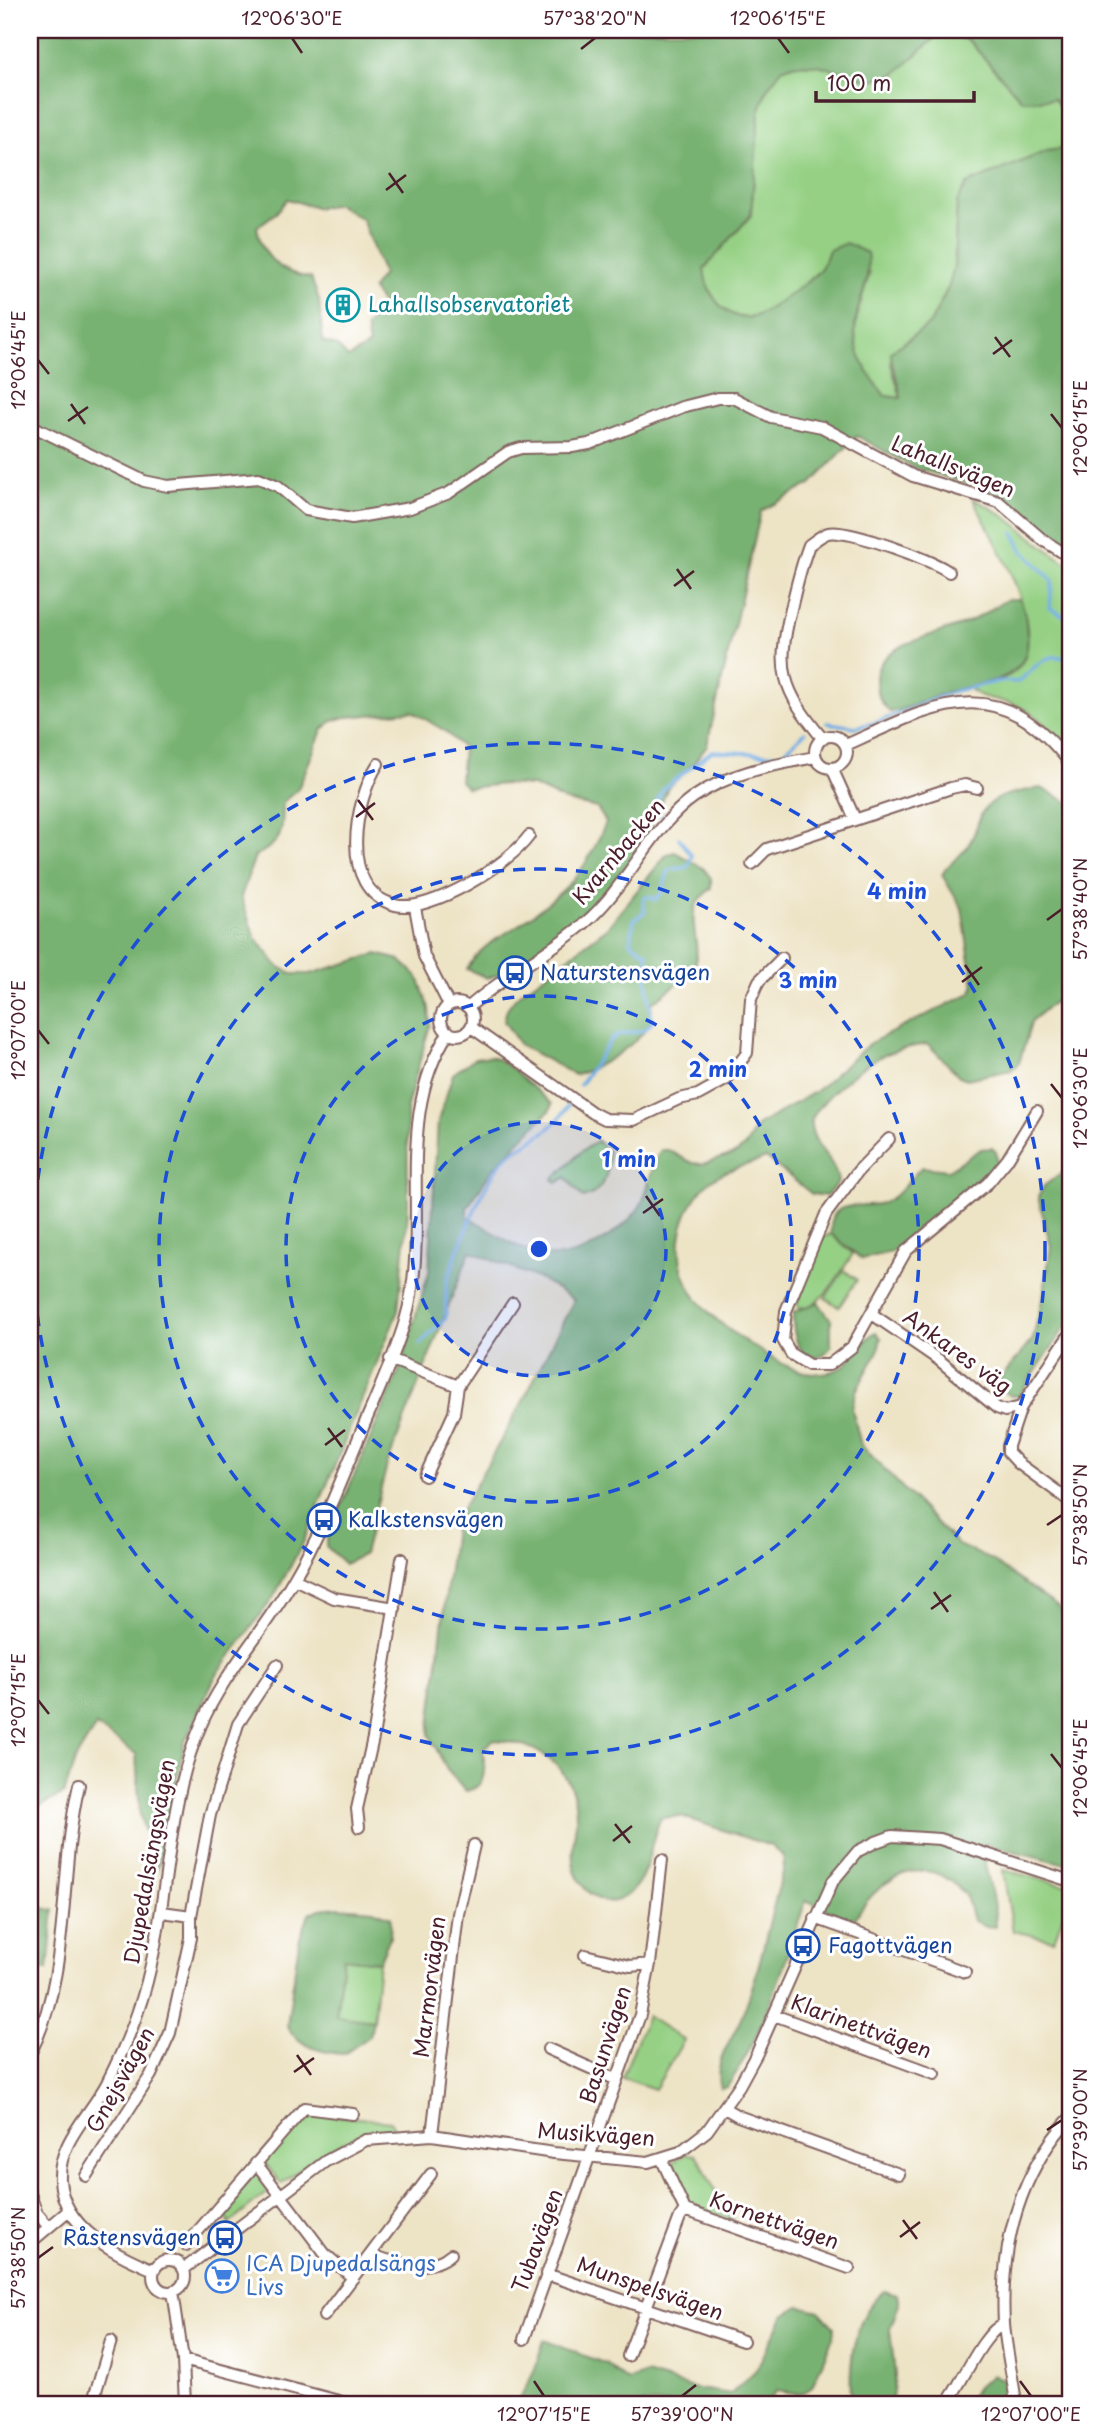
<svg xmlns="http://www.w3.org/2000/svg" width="1100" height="2434" font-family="'Playpen Sans',sans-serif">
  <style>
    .green { fill: #95d084; stroke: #707858; stroke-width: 2 }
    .forest { fill: #78b272; stroke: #61684e; stroke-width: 2; fill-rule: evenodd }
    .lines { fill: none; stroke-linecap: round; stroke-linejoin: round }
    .stream { stroke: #73aee4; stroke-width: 3.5 }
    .minor-casing { stroke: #836461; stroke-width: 14 }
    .minor { stroke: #fff; stroke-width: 10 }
    .ticks { fill: none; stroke: #4a1f2b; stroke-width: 2.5 }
    .ring { fill: none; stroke: #1d4ed8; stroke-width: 3.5; stroke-dasharray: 12 9 }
    .labels { text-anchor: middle; stroke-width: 6; stroke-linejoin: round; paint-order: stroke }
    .culture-label { font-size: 21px; fill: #0d838f; stroke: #fff; text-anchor: start }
    .street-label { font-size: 21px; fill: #4a1f2b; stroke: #fff }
    .transit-label { font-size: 21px; fill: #164399; stroke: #fff; text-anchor: start }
    .shop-label { font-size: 21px; fill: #366cbe; stroke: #fff; text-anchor: start }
    .centre { fill: #1d4ed8; stroke: #fff; stroke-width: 3.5 }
    .ring-label { font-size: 21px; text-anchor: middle; font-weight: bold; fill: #1d4ed8; stroke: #fff; stroke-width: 6; stroke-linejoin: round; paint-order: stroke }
    .neatline { fill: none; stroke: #4a1f2b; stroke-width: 2.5 }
    .ticks-label { font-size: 18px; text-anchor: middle; fill: #4a1f2b }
  </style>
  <rect width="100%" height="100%" fill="#fff"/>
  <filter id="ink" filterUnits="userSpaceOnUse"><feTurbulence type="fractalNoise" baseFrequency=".0143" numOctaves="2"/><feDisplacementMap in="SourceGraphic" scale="14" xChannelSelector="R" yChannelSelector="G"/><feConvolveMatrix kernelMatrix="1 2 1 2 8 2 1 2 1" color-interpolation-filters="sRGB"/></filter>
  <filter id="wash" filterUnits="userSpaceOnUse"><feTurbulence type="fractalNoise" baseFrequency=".00686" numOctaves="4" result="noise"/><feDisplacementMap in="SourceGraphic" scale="28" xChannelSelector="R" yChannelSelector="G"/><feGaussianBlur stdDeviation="1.57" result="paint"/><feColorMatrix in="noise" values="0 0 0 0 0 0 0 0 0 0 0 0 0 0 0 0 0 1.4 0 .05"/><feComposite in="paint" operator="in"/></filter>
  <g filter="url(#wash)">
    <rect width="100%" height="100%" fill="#ede3c5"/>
    <!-- green -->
    <path class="green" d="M940,33l28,7 54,60 32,-1 16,22v27l-23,3 -80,33 -10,18 -3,65 -5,19 -19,38 -39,28v13l10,33 -16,-2c-40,-51 -34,-65 -15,-124l-41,-22c-2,6 -5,14 -9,19 -9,11 -60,50 -73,49 -26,-2 -41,-27 -43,-49l47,-54 8,-103 8,-23 14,-20 13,-5 24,1 52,15 24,-5z
      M973,499c36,15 63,45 97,66v186c-16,-18 -31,-36 -54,-46 -18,-7 -35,-4 -50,-19 13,-2 26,-3 38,-8 61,-26 -13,-143 -31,-179z
      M597,1141l11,10c3,19 -5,42 -25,47l-17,-21 -9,6 -4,-4 29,-28z
      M831,1234l22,20c-13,18 -30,54 -54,54l-2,-6 24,-64z
      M844,1270l13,10 -18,27 -14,-9z
      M1003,1870l67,16v10l-16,44 -41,-9z
      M343,1958l36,4 -6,59 -37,-4z
      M647,2016l37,24 -29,49 -33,-11z
      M305,2113l85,8 4,7c-48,6 -76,26 -113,56l-18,-24z
      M686,2154l10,1c8,9 10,21 17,31 10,15 16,13 20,34l-46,-16 -15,-36v-6z
      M256,2168l15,21 -42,35 -6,-19z"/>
    <!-- forest -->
    <path class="forest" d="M30,30h1040v91l-16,-22 -32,1 -54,-60 -28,-7 -46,42 -24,5 -52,-15 -23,-1 -13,5 -15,20 -8,23 -8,103 -47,54c2,23 17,47 43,49 13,1 64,-38 73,-48 4,-6 7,-14 9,-20l17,-7 21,10c3,20 -2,34 -8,53 -12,37 4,62 26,90l16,2c-1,-16 -10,-29 -10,-46l39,-28 19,-38 5,-19 3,-65 10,-18 80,-33 23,-3v399l-78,-56 -79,-24 -56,-31 -46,48 -50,27 -54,234 -20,26 -19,16 -17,41 -33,48 -34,37 -27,24 -52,36 -18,5 -20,-9c16,-26 30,-29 53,-45 46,-33 65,-49 86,-102l-9,-14 -31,-7 -33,-15 -29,-2 -37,4 -7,-7 3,-33 -18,-17 -33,-20 -66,6 -14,4 -10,9 -24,59 -15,13c-1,32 1,39 -28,54l-14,41 14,40 23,29 14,8h18l67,-20 23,6 18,17 11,31 1,17 -23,81 1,105 -10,100 -95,232 -30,55 -58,79 -30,64 -28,128 -17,-53 -4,-62 -40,-28 -20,32 -12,36 -34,17zM287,199l31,9 19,-4 25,15 21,55 -11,15 12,18 -18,20 3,18 -21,13 -11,-12 -14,-4 -4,-42 -8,-22c-31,-5 -49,-20 -54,-51l20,-15z
      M1008,599h12c6,13 6,23 7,37 5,47 -48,46 -80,56 -19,6 -36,17 -57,20 -10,-10 -14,-18 -14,-33 1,-37 64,-44 90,-56 15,-6 28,-16 42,-24z
      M1041,788l29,15v205l-16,-6 -22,18 -13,43 -8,7 -44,9 -8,-3 -31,-32c-17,2 -37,7 -52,15 -16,8 -67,49 -65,67 3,23 26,34 27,57l-12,13 -14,-2 -46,-36c-16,7 -36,10 -50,19 -16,10 -28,30 -33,48 -17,59 30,97 76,125 24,15 45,29 74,21 20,-5 26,-30 43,-39l5,6 -3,13 -22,40 -4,18 9,36 97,100 32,14 69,49 11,12v245l-88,-22c2,29 14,54 14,84l-11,-1 -12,-6c-3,-8 -4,-20 -9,-26 -39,-48 -92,-13 -112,31l-13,-1 -5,-11 -28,-13c-22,64 -40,131 -79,187l-7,1c-8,-26 13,-49 22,-72 19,-47 27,-99 42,-147l-1,-13 -12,-10 -91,-30 -19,2c-11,21 -10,46 -23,65 -24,37 -60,13 -65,-22 -2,-14 3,-29 3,-43 1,-49 -37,-76 -83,-78l-10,9c2,17 5,38 -17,42l-19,-21 -18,-36 26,-213 66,-116 53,-105 -32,-20 -72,-29 -83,214 -23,89 -19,10 -19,-18 2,-10 70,-162 31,-102 9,-151 15,-47 22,-16 16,-2 14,7 47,41 -2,6 -58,60 -25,38v8c46,27 80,60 133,26 16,-10 29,-19 40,-36 10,-17 9,-38 21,-56h7l24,13 11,1 34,-11 9,-8 11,-19 59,-35 54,-48 101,-50 3,-6 -12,-79 -20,-33c6,-13 17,-16 25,-28 9,-12 9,-22 15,-34 12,-20 38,-21 59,-25z
      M675,852l28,16 8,10v10c-5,5 -12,11 -15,17 -8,19 8,48 -4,68l-40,30c-1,5 0,12 -1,17 -9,23 -54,49 -76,55l-55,-30 -16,-24 3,-12 9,-12 91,-69 60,-74z
      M992,1148l4,4 2,13 -18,20 -75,59 -14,8 -29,7 -31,-25c-3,-41 35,-23 54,-32 14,-6 25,-25 37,-35l26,3 33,-21z
      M1070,1167v153l-51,76h-8l-10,-6 -2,-10 34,-41 11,-48 7,-45 -13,-49 6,-11z
      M818,1302l13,18v27c-24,30 -42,-10 -37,-35z
      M30,1906l24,4 -6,60 -18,-1z
      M339,1907l34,3 18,7 -1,20 -11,25 -36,-4 -7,58 37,5 -3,15 -26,18c-22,-1 -46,-8 -57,-28l12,-85 10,-27 11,-5z
      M884,2291l13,4 2,9 -9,25 5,46 -3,24c-14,10 -27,4 -41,-3 -2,-36 3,-81 33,-105z
      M799,2306l20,5 15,16 -1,10 -21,50c-13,11 -21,6 -36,4l-9,13h-250l18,-35 9,-29 62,24 22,17 18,-7 47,14 38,6 25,-24 28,-55z
      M993,2375l11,5 2,24h-42l14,-18z"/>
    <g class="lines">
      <!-- stream -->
      <path class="stream" d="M1014,533l8,17 30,30 -2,28 20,11
        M828,723l28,4 19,-4 79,-32 47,-10 17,1c17,-13 25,-30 48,-24
        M661,815l-5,-11 7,-15 49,-38 69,4 24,-23
        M580,1085l30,-44 8,-6 27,-5 7,-8 -7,-57 3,-11 -18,-12 4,-22 11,-8 -2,-13 7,-3 5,4 6,-6 8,-24 19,-3 4,-11 -13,-18
        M420,1344l26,-26c0,-11 -1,-22 1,-33 6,-27 40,-115 63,-131 23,-15 47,-25 60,-52"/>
    </g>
  </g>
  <g filter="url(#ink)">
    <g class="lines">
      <defs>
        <path id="minor" d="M30,425l114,56 24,5 91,-8 19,8 28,24 46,8 58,-10 39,-15 59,-41 13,-4 51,-1 17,-3 93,-37 36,-9h16l37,19 51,10 91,49 86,26 44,38 27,17
          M815 752a16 16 0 1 1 32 0a16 16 0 1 1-32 0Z
          M823,739c-41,-49 -47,-69 -32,-130 5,-22 10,-43 18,-64 6,-4 12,-10 19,-12 18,-5 105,27 121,39
          M846,745c91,-41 151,-76 224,18
          M378,764c-23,36 -41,126 17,141 35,9 114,-41 134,-69
          M832,768l23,51
          M752,864l15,-15 184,-61 14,-3 12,3
          M415,907l9,49 25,49
          M441 1019a16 16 0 1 1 32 0a16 16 0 1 1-32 0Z
          M469,1007c35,-32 80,-53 117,-85 41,-35 65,-95 108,-125 36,-25 80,-32 121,-40
          M471,1027l122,86 12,6 29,1 45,-21 19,-4 29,-16 20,-26 4,-54 8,-18 23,-23
          M889,1139l-31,32 -32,43 -40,97 -3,29 8,14 18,11h20l23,-18 54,-96 82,-68 19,-23 30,-49
          M872,1314l67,46 58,48 8,3 16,-4
          M1070,1334l-49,73 -13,39v6l10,11 52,38
          M390,1359l68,27
          M425,1476l29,-63 4,-27 55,-83
          M294,1579l40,19 61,10
          M359,1827l-2,-18 16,-71 29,-179
          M162,1912l29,4
          M815,1918l150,54
          M585,1955l45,11 20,-2
          M774,2015l161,59
          M548,2049l69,31
          M30,2054c42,-82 28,-181 49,-269
          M724,2108l14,8 161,58
          M432,2135l26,-221 16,-69
          M662,2160l23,50
          M256,2163l69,91 28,24
          M86,2176l65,-101 19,-42 21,-95v-22l19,-101 28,-91 39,-59
          M30,2194l7,19 11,13
          M685,2210l164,58
          M30,2243l38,-32
          M186,2245l118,-137 49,6
          M372,2255c24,9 58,18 79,-1
          M153 2276a16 16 0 1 1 32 0a16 16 0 1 1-32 0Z
          M184,2269l142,-108 40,-21 66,-5 122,18 94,9 32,-10 27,-21 32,-45 18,-33 76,-172 25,-30 18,-9 16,-6 48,3 130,42
          M154,2270c-39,-16 -91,-42 -94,-90 -2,-38 30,-65 47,-97 11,-22 22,-46 30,-69 34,-94 24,-198 64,-289 23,-53 64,-95 92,-145 28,-47 48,-100 69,-150 15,-36 32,-72 43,-109 28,-94 -14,-203 44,-289
          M546,2274l197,67
          M173,2291l10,69 2,44
          M324,2316l107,-142
          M524,2339l116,-324 10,-51 12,-104
          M628,2356l52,-139 5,-7
          M183,2360l167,44
          M30,2402l7,2
          M92,2404l19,-63
          M946,2404c15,-18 37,-73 58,-80
          M1016,2404c-3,-27 -10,-54 -12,-80 -4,-77 14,-149 66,-206"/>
      </defs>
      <!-- minor casing -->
      <use href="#minor" class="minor-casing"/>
      <!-- minor -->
      <use href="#minor" class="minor"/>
    </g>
  </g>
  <!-- ticks -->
  <path class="ticks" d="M292,38l10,15M778,38l11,15M581,49l14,-11M389,173l14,20M386,190l20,-15M995,337l15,20M993,354l19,-14M38,360l11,14M71,404l14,20M1051,414l11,14M68,421l20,-14M677,569l14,20M674,586l20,-15M358,800l15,20M356,817l19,-14M1047,920l15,-11M965,965l14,20M962,982l20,-15M38,1030l11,14M1051,1084l11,14M646,1196l14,20M643,1213l20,-14M328,1428l14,19M325,1445l20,-15M1047,1525l15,-10M934,1592l14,20M931,1609l20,-14M38,1700l11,14M1051,1754l11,14M615,1824l15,19M613,1841l19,-15M297,2055l14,20M294,2072l20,-14M1047,2130l15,-10M903,2220l14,19M900,2237l20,-15M38,2258l15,-11M534,2381l10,15M1020,2381l11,15M682,2396l14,-11"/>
  <!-- distance rings -->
  <circle cx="539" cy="1249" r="127" fill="#1d4ed8" fill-opacity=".12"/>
  <g class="ring">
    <circle cx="539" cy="1249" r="127"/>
    <circle cx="539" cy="1249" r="253"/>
    <circle cx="539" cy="1249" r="380"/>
    <circle cx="539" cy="1249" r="506"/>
  </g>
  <!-- icons -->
  <defs>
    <symbol id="building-ring" viewBox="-11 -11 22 22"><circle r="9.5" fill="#fff" stroke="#0f9aa8" stroke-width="1.5"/><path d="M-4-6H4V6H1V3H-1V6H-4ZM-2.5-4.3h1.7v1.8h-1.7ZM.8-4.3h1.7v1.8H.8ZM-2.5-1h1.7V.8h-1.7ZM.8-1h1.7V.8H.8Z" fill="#0f9aa8"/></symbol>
    <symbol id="bus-ring" viewBox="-11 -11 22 22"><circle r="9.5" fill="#fff" stroke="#1a4fb4" stroke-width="1.5"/><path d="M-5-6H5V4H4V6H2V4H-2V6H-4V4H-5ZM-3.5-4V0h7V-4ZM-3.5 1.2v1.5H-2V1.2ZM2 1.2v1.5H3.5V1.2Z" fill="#1a4fb4"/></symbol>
    <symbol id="supermarket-ring" viewBox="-11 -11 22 22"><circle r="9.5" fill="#fff" stroke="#3f7fe0" stroke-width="1.5"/><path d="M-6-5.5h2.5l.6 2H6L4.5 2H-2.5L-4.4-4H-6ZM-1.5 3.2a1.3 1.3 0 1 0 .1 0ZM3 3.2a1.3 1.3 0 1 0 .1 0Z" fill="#3f7fe0"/></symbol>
  </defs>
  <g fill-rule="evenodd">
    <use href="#building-ring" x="324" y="286" width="38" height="38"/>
    <use href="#bus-ring" x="496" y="954" width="38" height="38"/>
    <use href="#bus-ring" x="305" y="1501" width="38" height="38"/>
    <use href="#bus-ring" x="784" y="1927" width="38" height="38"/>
    <use href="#bus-ring" x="206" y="2219" width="38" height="38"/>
    <use href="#supermarket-ring" x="203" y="2257" width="38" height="38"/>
  </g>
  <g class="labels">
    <!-- culture labels -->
    <g class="culture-label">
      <text x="368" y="312">Lahallsobservatoriet</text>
    </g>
    <!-- street labels -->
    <g class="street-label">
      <text transform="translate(953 467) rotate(22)" y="7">Lahallsvägen</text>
      <text transform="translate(619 852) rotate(-50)" y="7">Kvarnbacken</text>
      <text transform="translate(957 1352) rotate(36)" y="7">Ankares väg</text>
      <text transform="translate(150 1862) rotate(-80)" y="7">Djupedalsängsvägen</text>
      <text transform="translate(430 1987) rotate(-83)" y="7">Marmorvägen</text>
      <text transform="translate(861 2027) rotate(20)" y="7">Klarinettvägen</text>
      <text transform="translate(606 2045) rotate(-72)" y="7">Basunvägen</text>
      <text transform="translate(121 2080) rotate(-61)" y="7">Gnejsvägen</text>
      <text transform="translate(596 2135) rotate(4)" y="7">Musikvägen</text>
      <text transform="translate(774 2221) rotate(19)" y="7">Kornettvägen</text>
      <text transform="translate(538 2241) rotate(-70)" y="7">Tubavägen</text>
      <text transform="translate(650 2289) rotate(19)" y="7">Munspelsvägen</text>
    </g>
    <!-- transit labels -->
    <g class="transit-label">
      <text x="540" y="980">Naturstensvägen</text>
      <text x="348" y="1527">Kalkstensvägen</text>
      <text x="828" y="1953">Fagottvägen</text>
      <text x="201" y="2245" text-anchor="end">Råstensvägen</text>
    </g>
    <!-- shop labels -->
    <g class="shop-label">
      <text x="246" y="2271">ICA Djupedalsängs<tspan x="246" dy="24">Livs</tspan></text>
    </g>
  </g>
  <circle cx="539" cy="1249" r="10" class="centre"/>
  <g class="ring-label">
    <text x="897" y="899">4 min</text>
    <text x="808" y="988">3 min</text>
    <text x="718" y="1077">2 min</text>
    <text x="629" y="1167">1 min</text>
  </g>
  <!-- margin -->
  <rect width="1100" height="2434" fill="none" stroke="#fff" stroke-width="77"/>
  <!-- scale -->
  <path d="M816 91v10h158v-10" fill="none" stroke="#4a1f2b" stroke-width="3.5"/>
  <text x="827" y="91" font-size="21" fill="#4a1f2b" stroke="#ffffff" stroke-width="5" paint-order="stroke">100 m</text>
  <rect x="38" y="38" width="1024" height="2358" class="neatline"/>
  <g class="ticks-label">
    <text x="292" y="25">12°06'30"E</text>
    <text x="595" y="25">57°38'20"N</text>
    <text x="778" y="25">12°06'15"E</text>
    <text transform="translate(19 360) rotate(-90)" y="6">12°06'45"E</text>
    <text transform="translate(1081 428) rotate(-90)" y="6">12°06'15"E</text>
    <text transform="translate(1081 909) rotate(-90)" y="6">57°38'40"N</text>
    <text transform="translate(19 1030) rotate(-90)" y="6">12°07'00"E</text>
    <text transform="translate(1081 1098) rotate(-90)" y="6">12°06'30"E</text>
    <text transform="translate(1081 1515) rotate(-90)" y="6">57°38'50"N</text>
    <text transform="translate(19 1700) rotate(-90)" y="6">12°07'15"E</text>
    <text transform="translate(1081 1768) rotate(-90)" y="6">12°06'45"E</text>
    <text transform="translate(1081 2120) rotate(-90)" y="6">57°39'00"N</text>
    <text transform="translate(19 2258) rotate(-90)" y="6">57°38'50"N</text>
    <text x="544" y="2421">12°07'15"E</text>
    <text x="682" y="2421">57°39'00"N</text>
    <text x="1031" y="2421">12°07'00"E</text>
  </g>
</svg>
